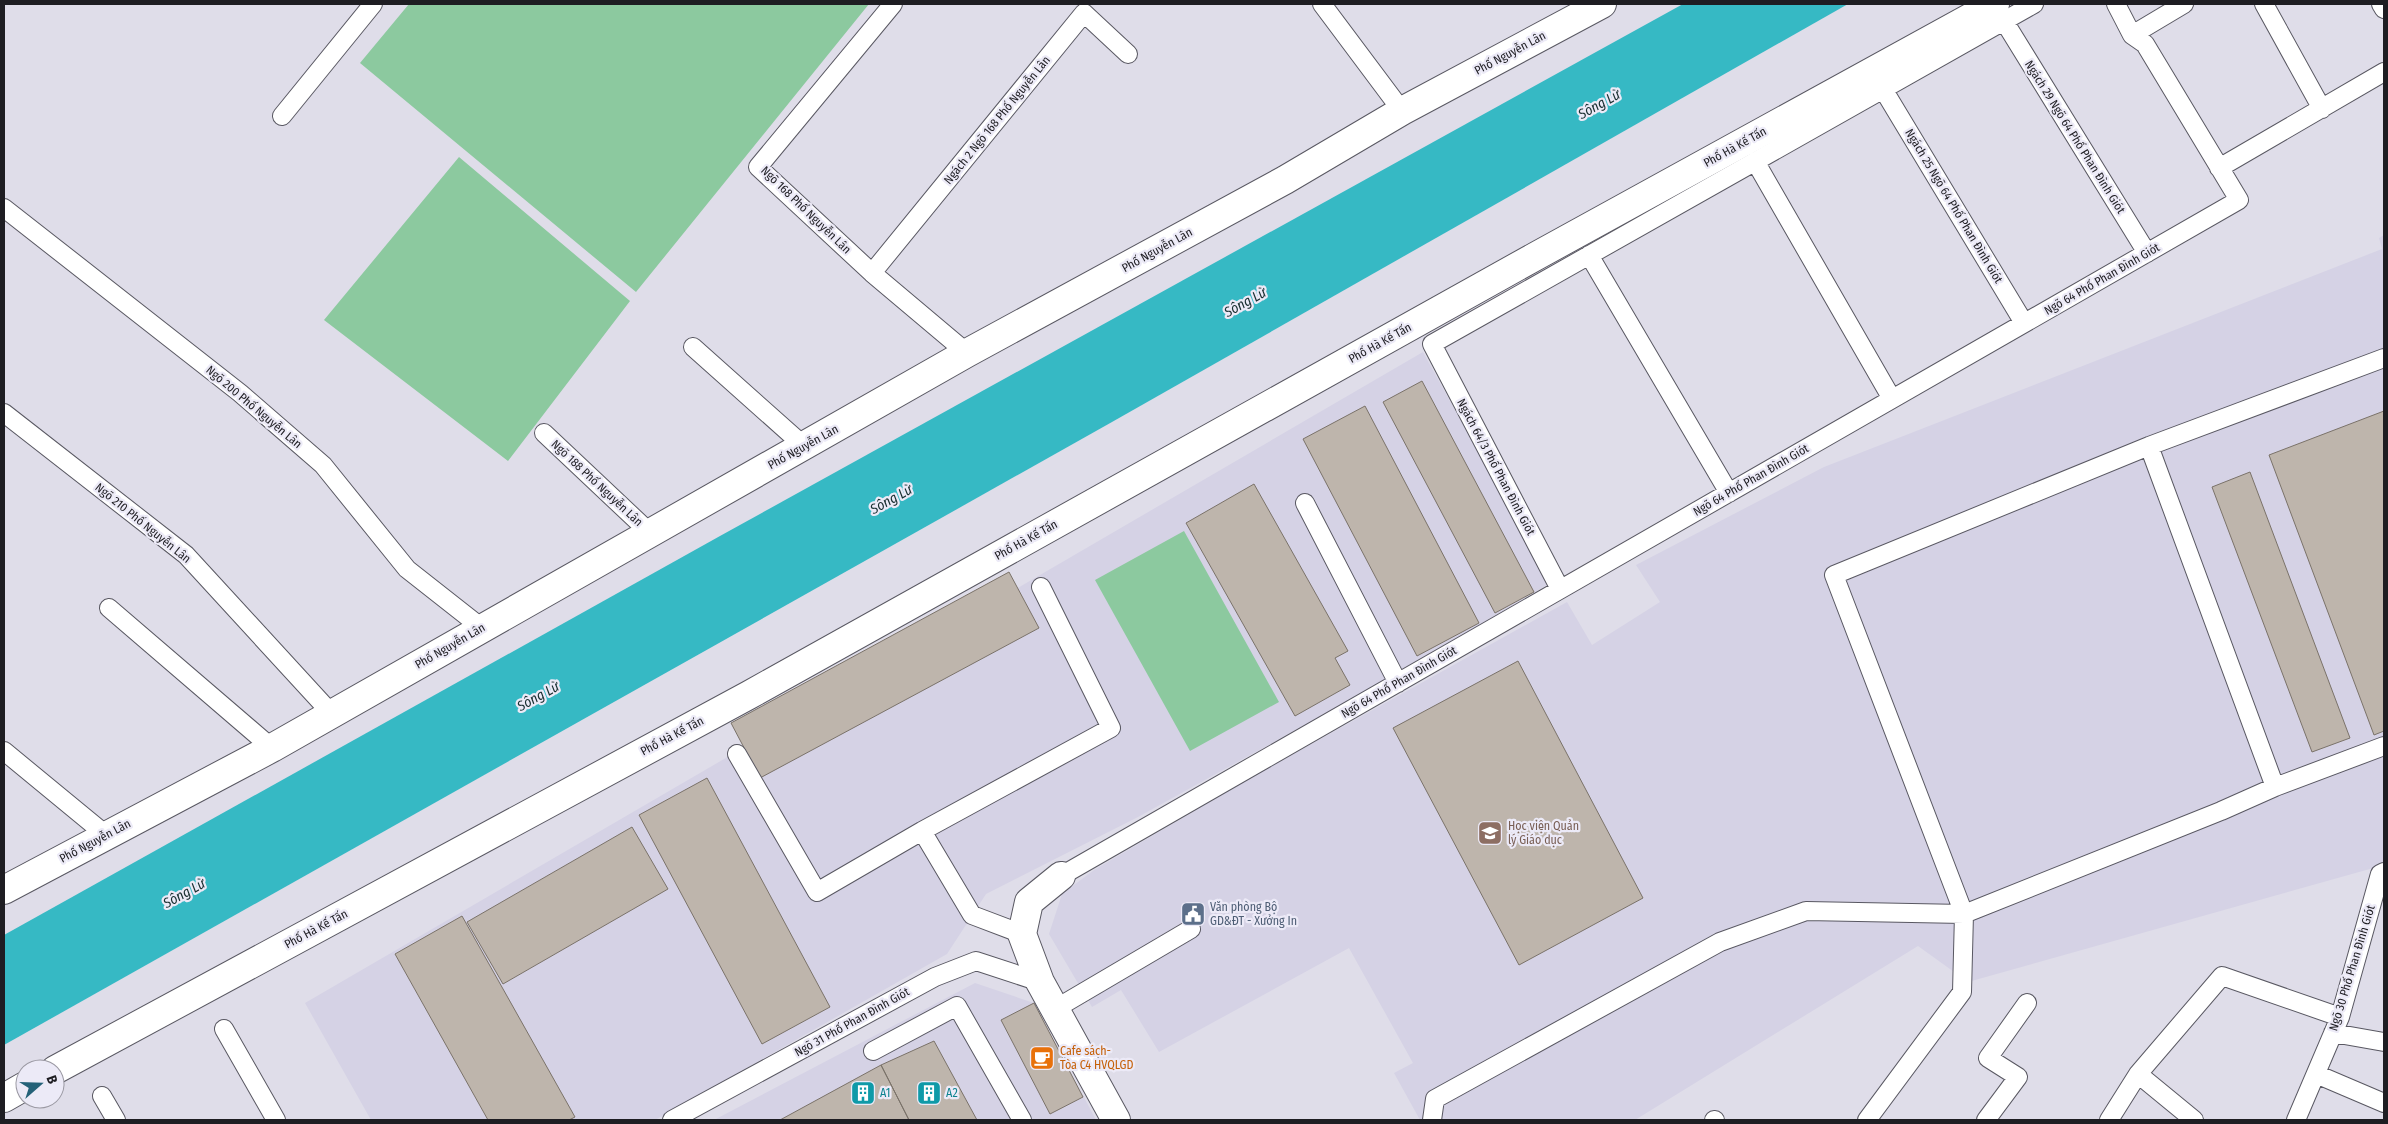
<svg xmlns="http://www.w3.org/2000/svg" width="2388" height="1124" font-family="'Fira Sans Condensed',sans-serif">
  <style>
    .built { fill: #d5d2e5 }
    .green { fill: #8cc99f }
    .water { fill: #36b9c4 }
    .building { fill: #beb5ac; stroke: #7a7269 }
    .lines { fill: none; stroke-linecap: round; stroke-linejoin: round }
    .lane-casing { stroke: #595862; stroke-width: 20 }
    .street-casing { stroke: #595862; stroke-width: 30 }
    .secondary-casing { stroke: #595862; stroke-width: 30 }
    .lane { stroke: #fff; stroke-width: 18 }
    .street { stroke: #fff; stroke-width: 28 }
    .secondary { stroke: #fff; stroke-width: 28 }
    .labels { text-anchor: middle; stroke-width: 4.5; stroke-linejoin: round; paint-order: stroke }
    .street-label { font-size: 12px; fill: #1e1d22; stroke: #eceaf7 }
    .education-label { font-size: 12px; fill: #785e54; stroke: #eceaf7; text-anchor: start }
    .service-label { font-size: 12px; fill: #4e5e75; stroke: #eceaf7; text-anchor: start }
    .food-label { font-size: 12px; fill: #c56008; stroke: #eceaf7; text-anchor: start }
    .culture-label { font-size: 12px; fill: #0d838f; stroke: #eceaf7; text-anchor: start }
    .water-label { font-size: 14px; font-style: italic; fill: #172d2f; stroke: #eceaf7 }
  </style>
  <rect width="100%" height="100%" fill="#dfdde9"/>
  <!-- built -->
  <path class="built" d="M2384,235v630l-416,117 -50,-36 -283,174h-215l-26,-47 19,-10 -64,-115 -190,104 -38,-62 -29,17 -43,-73 13,-40 32,-24 160,-94 313,-174 25,43 68,-43 -24,-37 188,-98 558,-218 -3,-11z
    M1423,352l127,231 -166,98 -246,136 -152,77 -39,60 -292,166h-284l-66,-117z
    M975,983l59,20 62,117h-382z"/>
  <!-- green -->
  <path class="green" d="M409,4h460l-233,288 -276,-229z
    M459,157l171,144 -122,160 -184,-141z
    M1184,531l95,171 -89,49 -95,-171z"/>
  <!-- water -->
  <path class="water" d="M1683,4h165l-736,418 -1108,623v-110l716,-399z"/>
  <!-- building -->
  <path class="building" d="M1422,381l112,211 -39,21 -112,-211z
    M1365,406l114,217 -62,33 -114,-217z
    M2384,411v320l-10,4 -105,-280z
    M2250,472l100,266 -38,14 -100,-265z
    M1254,484l94,167 -13,7 15,27 -55,31 -109,-193z
    M1009,572l30,56 -279,150 -29,-55z
    M1518,661l125,237 -124,67 -126,-237z
    M707,778l123,229 -68,37 -123,-229z
    M632,827l36,62 -165,95 -36,-62z
    M462,916l113,201 -6,3h-81l-93,-166z
    M1034,1003l49,94 -33,17 -49,-94z
    M934,1041l43,79h-68l-28,-55z
    M881,1065l28,55h-129z"/>
  <g class="lines">
    <defs>
      <path id="lane" d="M893,4l-135,163 114,106 95,80
        M1322,4l80,107
        M2264,4l58,105
        M2381,4l3,5
        M2004,21l143,232
        M2132,35l52,-31
        M1883,89l141,234
        M282,116l91,-112
        M1755,161l137,238
        M2219,168l165,-96
        M4,208l236,185 83,72 84,104 75,59
        M1589,255l140,238
        M872,273l212,-260 44,41
        M693,347l111,99
        M4,413l182,142 145,158
        M544,433l105,99
        M2149,446l126,341
        M1305,503l93,180
        M1560,589l-128,-245 602,-340
        M109,608l163,140
        M4,751l102,84
        M737,754l80,138 105,-61 189,-103 -70,-141
        M922,831l50,84 50,19
        M1061,876l1178,-676 -94,-156 -13,-9 -16,-31
        M1055,1009l136,-80
        M224,1029l52,91
        M2333,1033l51,9
        M873,1051l84,-45 65,114
        M2138,1074l56,46
        M2316,1074l68,29
        M102,1096l14,24
        M672,1120l263,-143 41,-16 64,21
        M1432,1120l3,-21 285,-157 86,-31 158,3 257,-103 54,-24 109,-41
        M1714,1120h1
        M1867,1120l95,-128 2,-78 -130,-339 315,-129 235,-88
        M1986,1120l32,-43 -30,-19 39,-55
        M2109,1120l29,-46 84,-98 118,41
        M2296,1120l44,-103 40,-143 4,-2"/>
      <path id="street" d="M1061,876l-32,26 -7,32 18,48 76,138"/>
      <path id="secondary" d="M4,890l268,-142 695,-395 318,-173 117,-69 200,-107
        M55,1070l694,-375 789,-440 457,-251
        M4,1098l21,-12"/>
    </defs>
    <!-- lane casing -->
    <use href="#lane" class="lane-casing"/>
    <!-- street casing -->
    <use href="#street" class="street-casing"/>
    <!-- secondary casing -->
    <use href="#secondary" class="secondary-casing"/>
    <!-- lane -->
    <use href="#lane" class="lane"/>
    <!-- street -->
    <use href="#street" class="street"/>
    <!-- secondary -->
    <use href="#secondary" class="secondary"/>
  </g>
  <!-- icons -->
  <defs>
    <symbol id="university-square" viewBox="-11 -11 22 22"><rect x="-9" y="-9" width="18" height="18" rx="4" fill="#8d6e63" stroke="#eceaf7"/><path d="M0-5L7-2L0 1L-7-2ZM-4 1L0 2.5L4 1V4Q0 6-4 4Z" fill="#fff"/></symbol>
    <symbol id="civic-square" viewBox="-11 -11 22 22"><rect x="-9" y="-9" width="18" height="18" rx="4" fill="#5c6f8a" stroke="#eceaf7"/><path d="M-.6-6.5H3V-4.5H.6V-3L4-1V1h2V6H-6V1h2V-1L-.6-3ZM-1.2 2.5V6h2.4V2.5Z" fill="#fff"/></symbol>
    <symbol id="cafe-square" viewBox="-11 -11 22 22"><rect x="-9" y="-9" width="18" height="18" rx="4" fill="#e8710a" stroke="#eceaf7"/><path d="M-5.5-4.5H6V0H3Q3 3.5 0 3.5H-2.5Q-5.5 3.5-5.5 0ZM3-3.2v2h1.7v-2ZM-6 4.5H4V6H-6Z" fill="#fff"/></symbol>
    <symbol id="building-square" viewBox="-11 -11 22 22"><rect x="-9" y="-9" width="18" height="18" rx="4" fill="#0f9aa8" stroke="#eceaf7"/><path d="M-4-6H4V6H1V3H-1V6H-4ZM-2.5-4.3h1.7v1.8h-1.7ZM.8-4.3h1.7v1.8H.8ZM-2.5-1h1.7V.8h-1.7ZM.8-1h1.7V.8H.8Z" fill="#fff"/></symbol>
  </defs>
  <g fill-rule="evenodd">
    <use href="#university-square" x="1476" y="819" width="28" height="28"/>
    <use href="#civic-square" x="1179" y="900" width="28" height="28"/>
    <use href="#cafe-square" x="1028" y="1044" width="28" height="28"/>
    <use href="#building-square" x="849" y="1079" width="28" height="28"/>
    <use href="#building-square" x="915" y="1079" width="28" height="28"/>
  </g>
  <g class="labels">
    <!-- street labels -->
    <g class="street-label">
      <text transform="translate(1510 53) rotate(-28)" y="4">Phố Nguyễn Lân</text>
      <text transform="translate(997 120) rotate(-51)" y="4">Ngách 2 Ngõ 168 Phố Nguyễn Lân</text>
      <text transform="translate(2075 137) rotate(58)" y="4">Ngách 29 Ngõ 64 Phố Phan Đình Giót</text>
      <text transform="translate(1735 147) rotate(-29)" y="4">Phố Hà Kế Tấn</text>
      <text transform="translate(1954 206) rotate(59)" y="4">Ngách 25 Ngõ 64 Phố Phan Đình Giót</text>
      <text transform="translate(806 210) rotate(44)" y="4">Ngõ 168 Phố Nguyễn Lân</text>
      <text transform="translate(1157 250) rotate(-29)" y="4">Phố Nguyễn Lân</text>
      <text transform="translate(2102 279) rotate(-30)" y="4">Ngõ 64 Phố Phan Đình Giót</text>
      <text transform="translate(1380 343) rotate(-29)" y="4">Phố Hà Kế Tấn</text>
      <text transform="translate(254 407) rotate(40)" y="4">Ngõ 200 Phố Nguyễn Lân</text>
      <text transform="translate(803 447) rotate(-29)" y="4">Phố Nguyễn Lân</text>
      <text transform="translate(1496 467) rotate(62)" y="4">Ngách 64/3 Phố Phan Đình Giót</text>
      <text transform="translate(1751 480) rotate(-30)" y="4">Ngõ 64 Phố Phan Đình Giót</text>
      <text transform="translate(597 483) rotate(43)" y="4">Ngõ 188 Phố Nguyễn Lân</text>
      <text transform="translate(143 523) rotate(39)" y="4">Ngõ 210 Phố Nguyễn Lân</text>
      <text transform="translate(1026 540) rotate(-29)" y="4">Phố Hà Kế Tấn</text>
      <text transform="translate(450 646) rotate(-30)" y="4">Phố Nguyễn Lân</text>
      <text transform="translate(1399 682) rotate(-30)" y="4">Ngõ 64 Phố Phan Đình Giót</text>
      <text transform="translate(672 736) rotate(-28)" y="4">Phố Hà Kế Tấn</text>
      <text transform="translate(95 841) rotate(-28)" y="4">Phố Nguyễn Lân</text>
      <text transform="translate(316 929) rotate(-28)" y="4">Phố Hà Kế Tấn</text>
      <text transform="translate(2352 968) rotate(-73)" y="4">Ngõ 30 Phố Phan Đình Giót</text>
      <text transform="translate(852 1022) rotate(-29)" y="4">Ngõ 31 Phố Phan Đình Giót</text>
    </g>
    <!-- education labels -->
    <g class="education-label">
      <text x="1508" y="830">Học viện Quản<tspan x="1508" dy="14">lý Giáo dục</tspan></text>
    </g>
    <!-- service labels -->
    <g class="service-label">
      <text x="1210" y="911">Văn phòng Bộ<tspan x="1210" dy="14">GD&amp;ĐT - Xưởng In</tspan></text>
    </g>
    <!-- food labels -->
    <g class="food-label">
      <text x="1060" y="1055">Cafe sách-<tspan x="1060" dy="14">Tòa C4 HVQLGD</tspan></text>
    </g>
    <!-- culture labels -->
    <g class="culture-label">
      <text x="880" y="1097">A1</text>
      <text x="946" y="1097">A2</text>
    </g>
    <!-- water labels -->
    <g class="water-label">
      <text transform="translate(1599 104) rotate(-29)" y="5">Sông Lừ</text>
      <text transform="translate(1245 302) rotate(-29)" y="5">Sông Lừ</text>
      <text transform="translate(891 499) rotate(-29)" y="5">Sông Lừ</text>
      <text transform="translate(538 696) rotate(-29)" y="5">Sông Lừ</text>
      <text transform="translate(184 893) rotate(-29)" y="5">Sông Lừ</text>
    </g>
  </g>
  <!-- border -->
  <rect width="2388" height="1124" fill="none" stroke="#1e1d22" stroke-width="10"/>
  <!-- north arrow -->
  <g transform="translate(40 1084) rotate(70)"><circle r="24" fill="#eceaf7" stroke="#9a98a2"/>
  <path d="M0-4L9 19L0 12L-9 19Z" fill="#246178"/>
  <text y="-8" font-size="14" font-weight="bold" text-anchor="middle" fill="#1e1d22">B</text>
  </g>
</svg>
